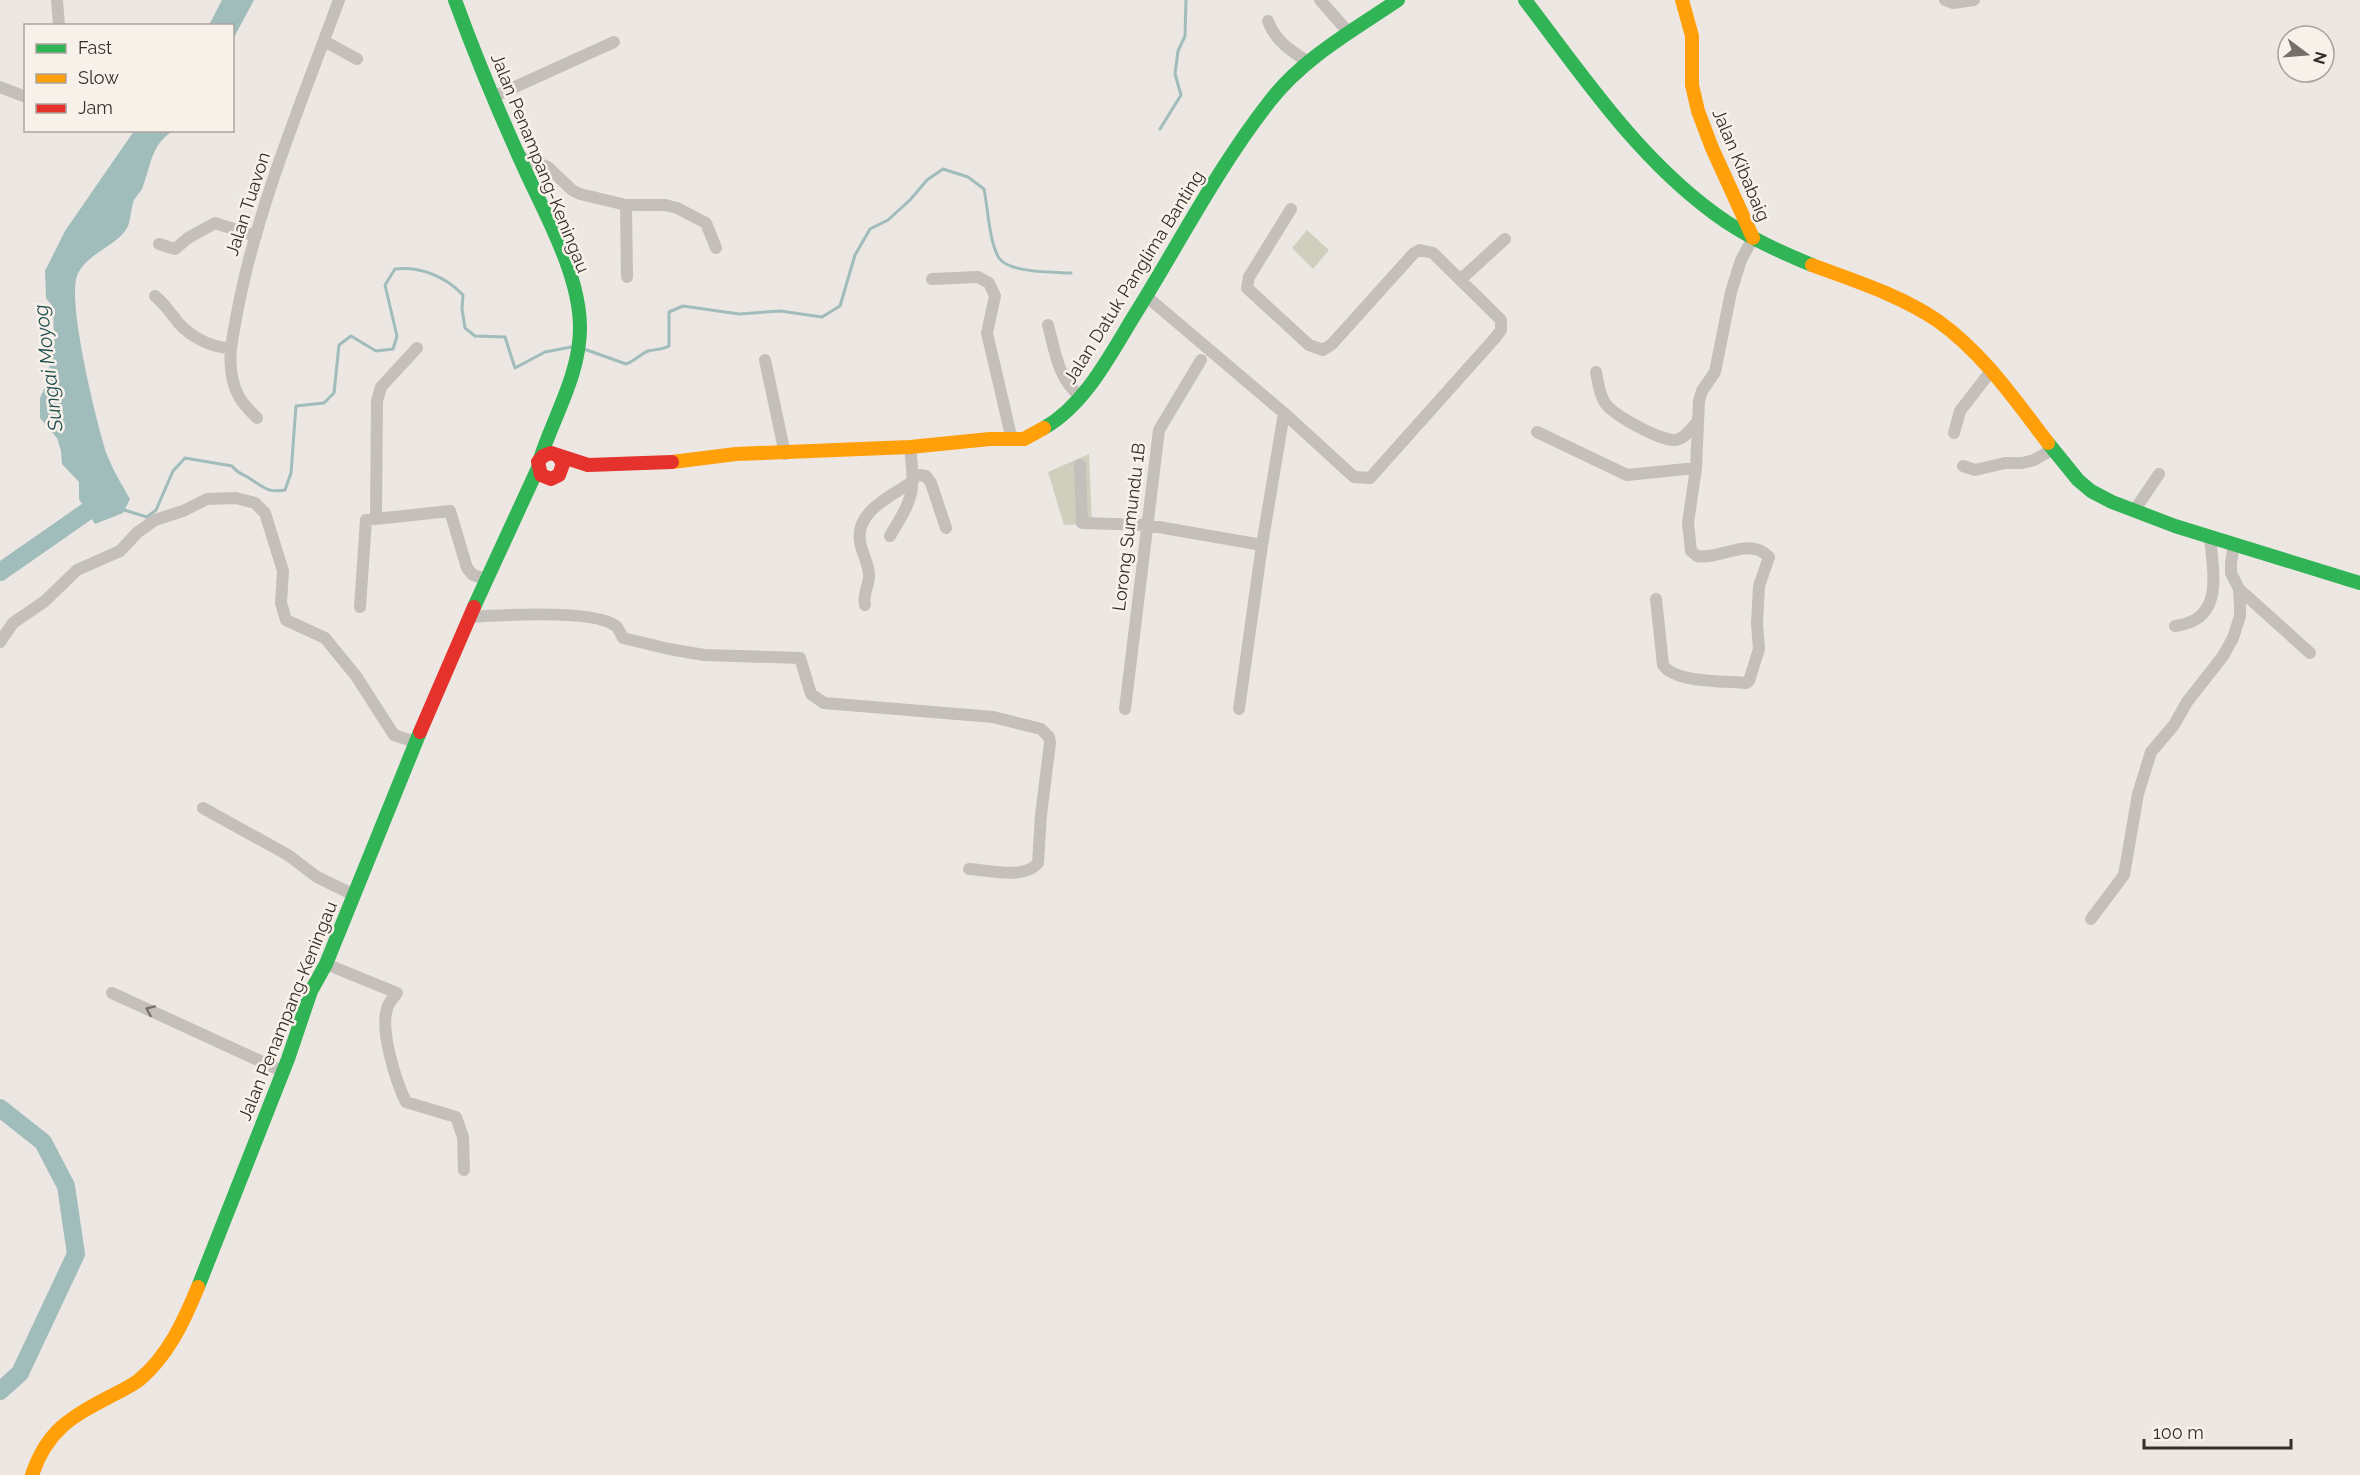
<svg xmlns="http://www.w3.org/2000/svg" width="2360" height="1475" font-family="Raleway,sans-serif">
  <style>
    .green { fill: #ced0bd }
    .water { fill: #a0bcbb }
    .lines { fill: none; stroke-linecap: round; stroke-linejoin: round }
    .stream { stroke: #a0bcbb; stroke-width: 3 }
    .river { stroke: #a0bcbb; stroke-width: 18 }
    .street { stroke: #c5bfbb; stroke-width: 12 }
    .fast { stroke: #30b455; stroke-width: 14 }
    .slow { stroke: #ff9f0a; stroke-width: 14 }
    .jam { stroke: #e5322d; stroke-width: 14 }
    .oneway { stroke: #766f6b }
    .labels { text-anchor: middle; stroke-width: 5; stroke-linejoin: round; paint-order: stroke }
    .street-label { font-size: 18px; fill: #352d29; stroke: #f8f1ea }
    .water-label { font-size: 20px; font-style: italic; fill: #235153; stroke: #f8f1ea }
  </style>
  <rect width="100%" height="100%" fill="#ece7e2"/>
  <!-- green -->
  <path class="green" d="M1307,230l22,20 -16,19 -21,-21z
    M1089,454l3,70 -28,1 -16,-53z"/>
  <!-- water -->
  <path class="water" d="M222,0h32l-21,39 -1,-13 -23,-1z
    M134,131h39c-22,13 -22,35 -31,58 -2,4 -6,7 -8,11 -3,8 -3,18 -6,26 -9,20 -43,27 -51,50 -10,27 20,149 30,179 6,15 15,30 23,44l-7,14 -28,11 -16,-25v-17l-17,-18 -1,-13 -4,-13 -17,-20v-20l9,-20 1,-31 4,-9 -1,-31 -7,-9 -1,-27 20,-40z"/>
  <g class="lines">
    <!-- stream -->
    <path class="stream" d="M1160,129l21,-34 -6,-21 3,-23 7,-15 1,-36
      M584,349l42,15c8,-3 15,-10 22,-13 8,-2 14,-1 21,-5v-34l14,-6 56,8 41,-3 42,6 18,-11 15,-51 15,-26 18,-9 22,-20 17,-20 16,-11 25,8 16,12c4,19 5,53 15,69 10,15 55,14 72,15
      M121,509l26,8 9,-7 17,-39 12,-13 47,8c8,10 11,7 20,14 13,8 17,13 33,10l6,-17 5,-67 28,-3 10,-10 5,-48 12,-9 25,15 17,-2 4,-13 -12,-51 10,-16c26,-3 51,8 68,26l-1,14 3,19 10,8 30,1 10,31 30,-16 26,-5"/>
    <!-- river -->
    <path class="river" d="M0,572l102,-71 -2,-6
      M0,1108l43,34 23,44 10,68 -56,119 -20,18"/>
    <!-- street -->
    <path class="street" d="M57,0l2,26
      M1320,0l29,33
      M1945,0l8,3 21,-3
      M1268,21c7,20 23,30 40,41
      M324,41l33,18
      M0,87l26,10
      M493,97l121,-55
      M519,156l29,11 24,23 8,4 46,11h39l12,3 29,15 10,25
      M626,205l1,72
      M159,244l16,5 13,-11 27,-15 41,13
      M932,279l46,-2 11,6 6,13 -8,37 25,107
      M1460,280l45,-41
      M155,296c9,7 12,13 19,21 11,17 36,31 56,31
      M1146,296l138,117 70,64 16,1 125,-140 6,-8v-10l-68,-67 -13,-3 -6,3 -82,91 -9,6 -14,-5 -62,-57 2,-11 42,-68
      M1048,325c7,26 10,54 32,71
      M765,360l20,94
      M1596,372c2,10 3,22 9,31 8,12 57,39 71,37 9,-2 15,-11 21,-18
      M257,418c-12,-12 -20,-20 -24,-37 -6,-23 0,-45 4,-68 20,-106 65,-212 102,-313
      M1537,432l90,43 69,-7
      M1954,433l6,-22 31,-40
      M1080,465l2,58 65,2 115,20
      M1963,466l12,4 30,-7h17l12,-3 19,-11
      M913,474l13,2 5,7 15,45
      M2134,511l25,-37
      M376,518l1,-117 4,-14 36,-39
      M890,536c24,-40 25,-42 20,-89
      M2239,589l71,64
      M1656,599l7,66c12,18 62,16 83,18l3,-2 10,-32 -2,-26 2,-37 10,-29c-20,-21 -48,3 -72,-1l-6,-5 -3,-28 8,-55 3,-67 3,-10 13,-19 16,-80 10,-32 12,-22
      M865,605c-3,-12 5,-20 4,-31 -1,-12 -7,-21 -9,-32 -5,-32 33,-46 53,-61
      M360,607l6,-87 84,-9 17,57 6,7 13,4
      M470,617c30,-2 124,-8 146,9 3,3 5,9 7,12l46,11 35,6 96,3 11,36 13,9 169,14 48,12 8,8 1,6 -9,72 -3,48c-14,17 -49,7 -69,6
      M2175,626c50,-6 38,-53 35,-89
      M0,642l13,-19 32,-22 32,-31 43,-19 18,-19 17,-12 28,-9 24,-12 29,-1 19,5 10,10 18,58 -2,32 5,17 39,18 31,38 38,59 21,7
      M1125,709l34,-279 42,-70
      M1239,709l23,-164 22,-132
      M203,808l85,47 29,22 37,18
      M2091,919l33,-44 14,-81 13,-42 23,-27 13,-23 36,-46 10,-18 7,-22v-10l-1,-17 -8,-16v-10l3,-19
      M326,964l71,29c-4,5 -9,10 -10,16 -7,22 9,73 19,93l50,15 7,20 1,33
      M112,993l170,78"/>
    <!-- fast -->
    <path class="fast" d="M455,0c20,55 42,108 66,161 22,50 59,112 59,167 0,46 -26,88 -40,131
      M1525,0c58,76 112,157 190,214 30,22 63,37 97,51
      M1044,428c41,-23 66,-73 90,-112 45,-72 84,-149 136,-215 33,-43 84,-71 128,-101
      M2048,443l30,37 13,11 21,11 63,24 185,57
      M474,607l64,-139
      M198,1287l90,-228 23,-68 15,-27 94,-232"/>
    <!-- slow -->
    <path class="slow" d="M1682,0l10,36v49l6,26 14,37 41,90
      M1812,265c43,16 88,30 126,56 45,32 77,79 110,122
      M672,462l64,-8 174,-7 80,-8h34l20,-11
      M32,1475c15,-45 39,-58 79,-79 9,-5 19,-9 28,-16 29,-24 45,-59 59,-93"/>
    <!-- jam -->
    <path class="jam" d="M559,457l4,7 -4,11 -8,4 -10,-4 -3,-13 5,-6 8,-3 37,12 84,-3
      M420,732l54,-125"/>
  </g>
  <!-- one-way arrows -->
  <defs><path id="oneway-chevron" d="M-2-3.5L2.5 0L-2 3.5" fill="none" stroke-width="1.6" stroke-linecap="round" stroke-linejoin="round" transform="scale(1.5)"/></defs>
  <use class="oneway" href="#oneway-chevron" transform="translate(150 1010) rotate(-156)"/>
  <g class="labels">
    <!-- street labels -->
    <g class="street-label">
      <text transform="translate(540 163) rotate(68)" y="6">Jalan Penampang-Keningau</text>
      <text transform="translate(1741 165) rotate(67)" y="6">Jalan Kibabaig</text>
      <text transform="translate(248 204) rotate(-72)" y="6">Jalan Tuavon</text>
      <text transform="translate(1134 277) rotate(-58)" y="6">Jalan Datuk Panglima Banting</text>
      <text transform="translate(1129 527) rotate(-83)" y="6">Lorong Sumundu 1B</text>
      <text transform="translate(288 1011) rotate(-68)" y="6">Jalan Penampang-Keningau</text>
    </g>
    <!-- water labels -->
    <g class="water-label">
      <text transform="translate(48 368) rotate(-97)" y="7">Sungai Moyog</text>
    </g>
  </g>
  <!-- legend -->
  <rect x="24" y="24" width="210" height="108" fill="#f8f1ea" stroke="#aaa39d" stroke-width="1.5"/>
  <rect x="36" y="44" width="30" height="9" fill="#30b455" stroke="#aaa39d" stroke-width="1.5"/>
  <text x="78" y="54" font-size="18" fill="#352d29">Fast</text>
  <rect x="36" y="74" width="30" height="9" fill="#ff9f0a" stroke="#aaa39d" stroke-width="1.5"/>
  <text x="78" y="84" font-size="18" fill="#352d29">Slow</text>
  <rect x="36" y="104" width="30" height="9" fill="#e5322d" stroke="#aaa39d" stroke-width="1.5"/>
  <text x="78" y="114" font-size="18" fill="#352d29">Jam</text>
  <!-- north arrow -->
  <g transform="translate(2306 54) rotate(106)"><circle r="28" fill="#f8f1ea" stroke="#aaa39d" stroke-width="1.5"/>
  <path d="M0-4.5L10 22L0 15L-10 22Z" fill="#756e6a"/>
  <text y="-9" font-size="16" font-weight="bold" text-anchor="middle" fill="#352d29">N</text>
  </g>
  <!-- scale -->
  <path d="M2144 1439v9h147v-9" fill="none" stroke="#352d29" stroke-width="3"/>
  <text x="2153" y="1439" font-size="18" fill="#352d29" stroke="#f8f1ea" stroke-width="4.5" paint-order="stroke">100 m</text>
</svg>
